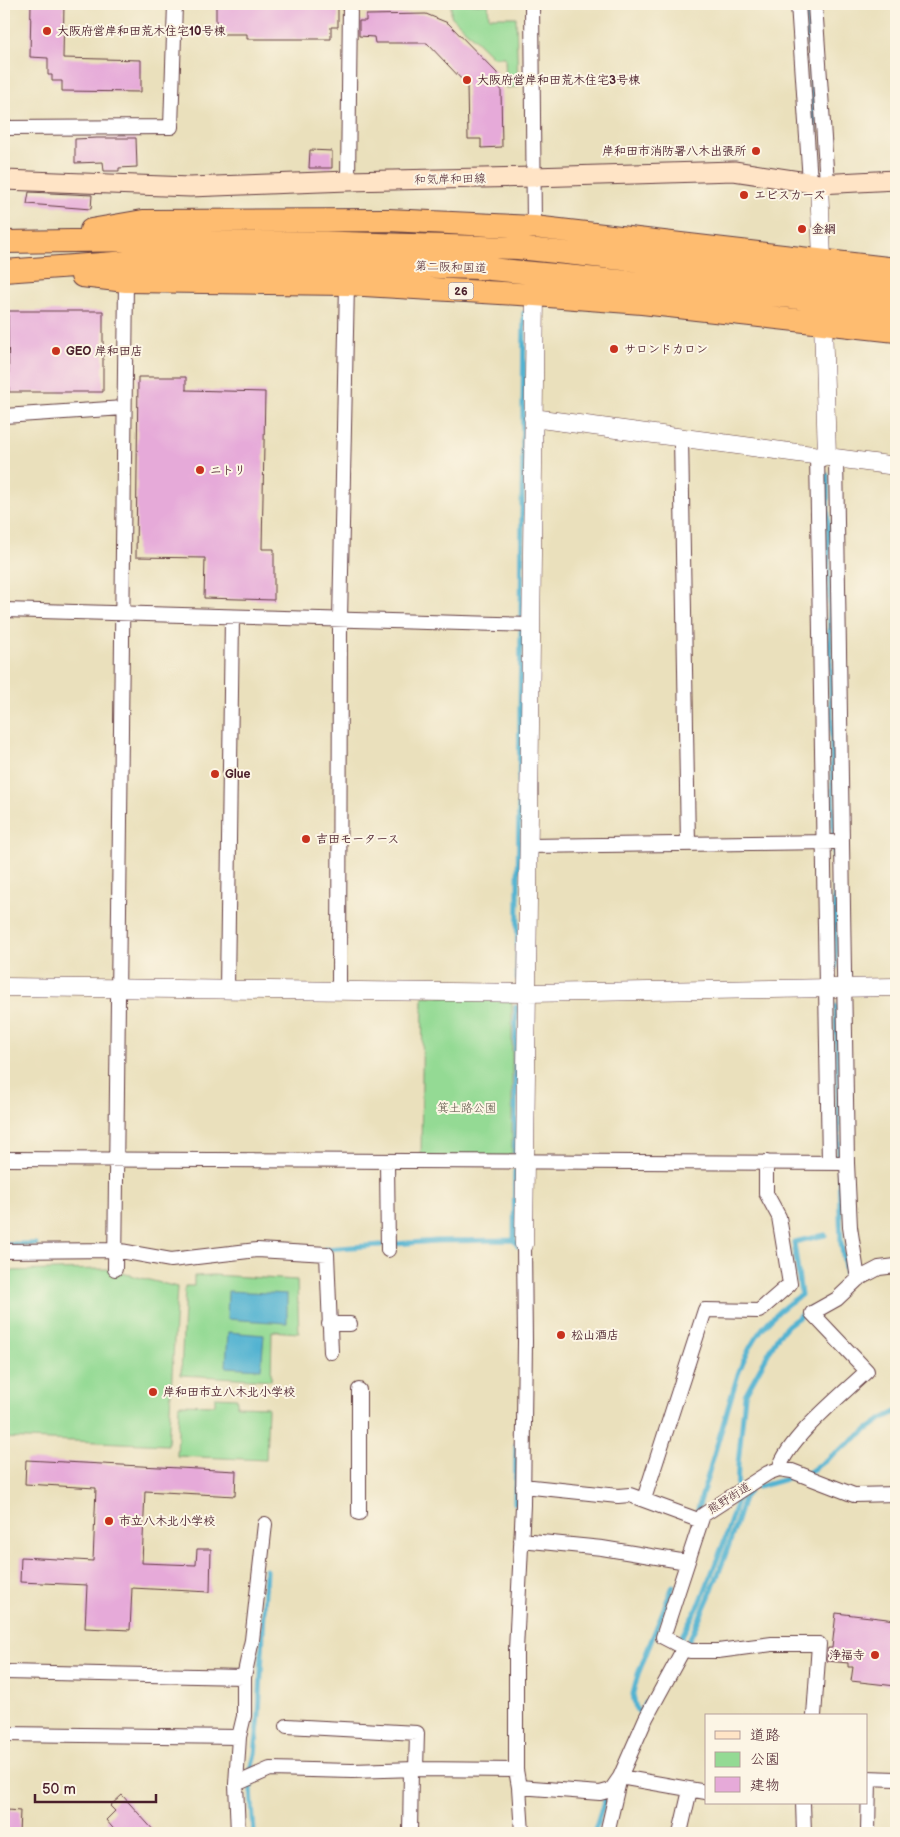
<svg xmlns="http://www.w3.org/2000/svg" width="900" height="1837" font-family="'Balsamiq Sans','Klee One',sans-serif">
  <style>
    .green { fill: #94da94; stroke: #6f7c60 }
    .water { fill: #52b3d1; stroke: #4e697e }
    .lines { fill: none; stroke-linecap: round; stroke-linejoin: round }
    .stream { stroke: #52b3d1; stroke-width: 5 }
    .building { fill: #e6aad9 }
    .minor-casing { stroke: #623c41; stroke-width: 16 }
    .tertiary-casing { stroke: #623c41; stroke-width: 19 }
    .secondary-casing { stroke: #623c41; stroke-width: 21 }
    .trunk-casing { stroke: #623c41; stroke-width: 24 }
    .minor { stroke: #fff; stroke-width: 14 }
    .tertiary { stroke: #fff; stroke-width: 18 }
    .secondary { stroke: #ffe4c6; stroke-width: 19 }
    .trunk { stroke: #febc70; stroke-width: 22 }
    .poi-dot { fill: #c8321e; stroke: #fcf5e5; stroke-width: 2 }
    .labels { text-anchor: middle; stroke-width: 4; stroke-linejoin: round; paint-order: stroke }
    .shield { fill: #fcf5e5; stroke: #7f5f63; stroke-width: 1 }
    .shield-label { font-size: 11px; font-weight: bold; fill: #4a1f2b }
    .poi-label { font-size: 12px; font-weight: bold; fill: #4a1f2b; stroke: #fcf5e5; text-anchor: start }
    .street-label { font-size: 12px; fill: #4a1f2b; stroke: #fcf5e5 }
    .park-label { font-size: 12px; fill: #60574a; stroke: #fcf5e5 }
  </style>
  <rect width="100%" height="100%" fill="#fcf5e5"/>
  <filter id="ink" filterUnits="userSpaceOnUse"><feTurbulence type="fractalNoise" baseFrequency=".02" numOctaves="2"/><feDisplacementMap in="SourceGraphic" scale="10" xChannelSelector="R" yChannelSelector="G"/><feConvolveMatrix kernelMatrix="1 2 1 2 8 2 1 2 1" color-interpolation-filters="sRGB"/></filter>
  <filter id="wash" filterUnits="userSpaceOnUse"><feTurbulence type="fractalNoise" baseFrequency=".0096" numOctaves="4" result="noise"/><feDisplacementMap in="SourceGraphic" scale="20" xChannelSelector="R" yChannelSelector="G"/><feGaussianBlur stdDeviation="1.12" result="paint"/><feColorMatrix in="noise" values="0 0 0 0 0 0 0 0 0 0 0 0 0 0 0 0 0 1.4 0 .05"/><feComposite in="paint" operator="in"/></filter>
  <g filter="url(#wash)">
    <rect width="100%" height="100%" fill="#eae0bc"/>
    <!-- green -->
    <path class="green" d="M451,4h37l1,13h27l2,70 -12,1 -1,-31h-12l-42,-41z
      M423,996l83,1 6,6v150l-4,4h-87z
      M106,1269l71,18 -9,158 -164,-7v-167z
      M213,1275l84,5 2,53 -27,-2 -1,49 -90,-5 4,-89h9v-10z
      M215,1397l22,1v8l31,1 -2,53 -89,-4 2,-52 36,1z"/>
    <!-- water -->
    <path class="water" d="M228,1291l59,3v29l-60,-4z
      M228,1332l36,3 -3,34 -35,-2z"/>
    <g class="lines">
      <!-- stream -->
      <path class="stream" d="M806,4l11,160
        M4,322v-27
        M827,475l9,492
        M521,618l3,-305
        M517,979l4,-349
        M836,1006l4,210 1,27 6,36 -3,7
        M515,1153l1,-146
        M515,1171l-1,69 4,6
        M4,1244h32
        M394,1244l43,-3 77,-1
        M325,1249l56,-4
        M808,1473l74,-54 14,-7
        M758,1487l35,-10
        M515,1503l1,-58
        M697,1512l41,-138c14,-37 30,-58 63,-79l-7,-53 31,-7
        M678,1643l22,-40 24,-61 13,-42 1,-36 7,-69 33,-59 10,-11 23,-17
        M687,1644c24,-47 42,-95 57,-146l5,-6
        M641,1712l-5,-2 -3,-16 5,-20 35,-88
        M640,1714l5,-11
        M254,1833l-4,-59 5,-20 4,-39 7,-145
        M594,1833l13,-40"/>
    </g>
    <g id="blocks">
      <!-- building -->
      <path class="building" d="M31,4h33l-1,54 78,2v32l-79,-1v-10h-10v-6h-4v-17l-18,-1z
        M216,4h30v2h92v21h-7v12h-84v-5h-31z
        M426,14l22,9 49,50 4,16 1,58 -21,1v-9h-13l-1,-54 -40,-42h-52l-1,-6 -15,-1v-15h7v-6z
        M97,138h39l1,29 -18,1v3h-15l-1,-9 -28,1v-24z
        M310,150l22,1v17h-23z
        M29,192l63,3 -1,14 -64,-5z
        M8,311h95v81h-94z
        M138,377h48v13l79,2 -3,157h12v51l-70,-2 1,-40 -69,-1z
        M26,1460l210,11 -1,25 -90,-5 -3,72 54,2 1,-16h14l-1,43 -78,-4 -2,42 -45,-2 2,-43 -67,-3 1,-25 72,4 3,-73 -71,-4z
        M836,1613l60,7v66l-45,-5 2,-14h-5v-4l-21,-2 1,-13h4z
        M122,1795l34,38h-39l-11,-13 9,-9 -5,-5z
        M7,1810l13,1 -1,22h-15v-16h2z"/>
    </g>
  </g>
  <g filter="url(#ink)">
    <use href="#blocks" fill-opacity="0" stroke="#623c41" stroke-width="1"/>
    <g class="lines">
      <defs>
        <path id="minor" d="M532,4l2,223
          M798,4l12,178
          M815,4l12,179
          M4,128l167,-1 4,-123
          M348,181l2,-177
          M4,416l120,-8
          M681,437l7,407
          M817,455l12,708
          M836,458l11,705 3,64 8,52 21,-11 17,-2
          M4,610l527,15
          M528,846l305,-4
          M227,989l5,-372
          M339,991l1,-371 7,-336
          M4,1159l843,4
          M387,1161l1,89
          M4,1251l111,-1 56,10 86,-10 70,4 4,98
          M115,1269l11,-988
          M329,1324h21
          M359,1390v123
          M779,1469c9,-31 64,-75 88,-98l-55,-58 25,-14 21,-20
          M523,1486l95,10 12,-1 71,26
          M644,1499l61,-189 54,1 31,-27 -11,-67 -13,-24v-31
          M521,1540l81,8 85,14
          M4,1672l240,5
          M814,1716l5,-72h-47l-54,7h-28l-27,-14 40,-122 65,-42 11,-4 13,2 62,24 42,-1
          M287,1726l130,7 -1,36
          M4,1734l235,3
          M866,1778l30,1
          M236,1784l34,-15 82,2 64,-2 100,1
          M519,1787l81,6 11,-3 9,-13 86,15
          M803,1803l1,30
          M238,1833l-2,-49 3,-47 5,-21v-39l8,-37 13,-116
          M410,1833l1,-64
          M522,1833l-3,-46 -3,-17v-120l7,-145 2,-164 -1,-96
          M607,1833l13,-56 26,-59 38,-70
          M680,1833l10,-43
          M868,1833l1,-55"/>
        <path id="tertiary" d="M819,184l3,75
          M823,322l4,134
          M533,418l363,48
          M4,987l523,6 369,-6
          M524,1245l11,-950"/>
        <path id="secondary" d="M4,180l186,7 158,-6 185,-4 201,-6 85,13 77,-4"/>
        <path id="trunk" d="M91,230l52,-9 245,-1 146,7 362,42
          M4,242l204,-3 310,9 277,29 101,14
          M4,271l125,-9 80,-1 270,7 313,29 104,14
          M82,276l44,5 221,3 188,11 107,8 254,28"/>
      </defs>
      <!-- minor casing -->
      <use href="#minor" class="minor-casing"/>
      <!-- tertiary casing -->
      <use href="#tertiary" class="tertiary-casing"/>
      <!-- secondary casing -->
      <use href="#secondary" class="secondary-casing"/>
      <!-- trunk casing -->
      <use href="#trunk" class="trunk-casing"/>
      <!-- minor -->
      <use href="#minor" class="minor"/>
      <!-- tertiary -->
      <use href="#tertiary" class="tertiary"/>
      <!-- secondary -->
      <use href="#secondary" class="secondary"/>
      <!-- trunk -->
      <use href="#trunk" class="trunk"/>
    </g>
  </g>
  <!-- markers -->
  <g class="poi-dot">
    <circle cx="47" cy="31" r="5"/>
    <circle cx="467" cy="80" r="5"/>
    <circle cx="756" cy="151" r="5"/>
    <circle cx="744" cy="195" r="5"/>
    <circle cx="802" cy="229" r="5"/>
    <circle cx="614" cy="349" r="5"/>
    <circle cx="56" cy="351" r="5"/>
    <circle cx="200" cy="470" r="5"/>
    <circle cx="215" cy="774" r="5"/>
    <circle cx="306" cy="839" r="5"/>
    <circle cx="561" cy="1335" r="5"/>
    <circle cx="153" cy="1392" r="5"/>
    <circle cx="109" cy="1521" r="5"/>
    <circle cx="875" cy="1655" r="5"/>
  </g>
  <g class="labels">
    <!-- shield labels -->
    <rect class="shield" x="448.5" y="282.5" width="25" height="17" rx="4"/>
    <g class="shield-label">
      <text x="461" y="295">26</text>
    </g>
    <!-- poi labels -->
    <g class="poi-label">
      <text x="57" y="35">大阪府営岸和田荒木住宅10号棟</text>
      <text x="477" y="84">大阪府営岸和田荒木住宅3号棟</text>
      <text x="746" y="155" text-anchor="end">岸和田市消防署八木出張所</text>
      <text x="754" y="199">エビスカーズ</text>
      <text x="812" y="233">金綱</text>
      <text x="624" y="353">サロンドカロン</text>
      <text x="66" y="355">GEO 岸和田店</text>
      <text x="210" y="474">ニトリ</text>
      <text x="225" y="778">Glue</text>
      <text x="316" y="843">吉田モータース</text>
      <text x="571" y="1339">松山酒店</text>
      <text x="163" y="1396">岸和田市立八木北小学校</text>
      <text x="119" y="1525">市立八木北小学校</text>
      <text x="865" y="1659" text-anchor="end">浄福寺</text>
    </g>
    <!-- street labels -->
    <g class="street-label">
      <text transform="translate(450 179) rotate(-1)" y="4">和気岸和田線</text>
      <text transform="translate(451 267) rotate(2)" y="4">第二阪和国道</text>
      <text transform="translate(729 1498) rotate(-32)" y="4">熊野街道</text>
    </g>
    <!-- park labels -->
    <g class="park-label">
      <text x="467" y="1112">箕土路公園</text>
    </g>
  </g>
  <!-- margin -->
  <rect width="900" height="1837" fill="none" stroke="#fcf5e5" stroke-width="20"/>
  <!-- legend -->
  <rect x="705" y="1714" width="162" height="90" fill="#fcf5e5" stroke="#b59f9b"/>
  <rect x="715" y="1731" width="25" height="8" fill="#ffe4c6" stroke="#b59f9b"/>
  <text x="750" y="1740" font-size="15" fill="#4a1f2b">道路</text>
  <rect x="715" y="1752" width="25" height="15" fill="#94da94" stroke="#b59f9b"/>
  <text x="750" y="1764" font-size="15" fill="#4a1f2b">公園</text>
  <rect x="715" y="1777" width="25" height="15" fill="#e6aad9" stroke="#b59f9b"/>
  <text x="750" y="1790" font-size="15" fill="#4a1f2b">建物</text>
  <!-- scale -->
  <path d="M35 1794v8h121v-8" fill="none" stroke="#4a1f2b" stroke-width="2.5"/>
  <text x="42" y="1794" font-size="15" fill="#4a1f2b" stroke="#fcf5e5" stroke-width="4" paint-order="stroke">50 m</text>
</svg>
